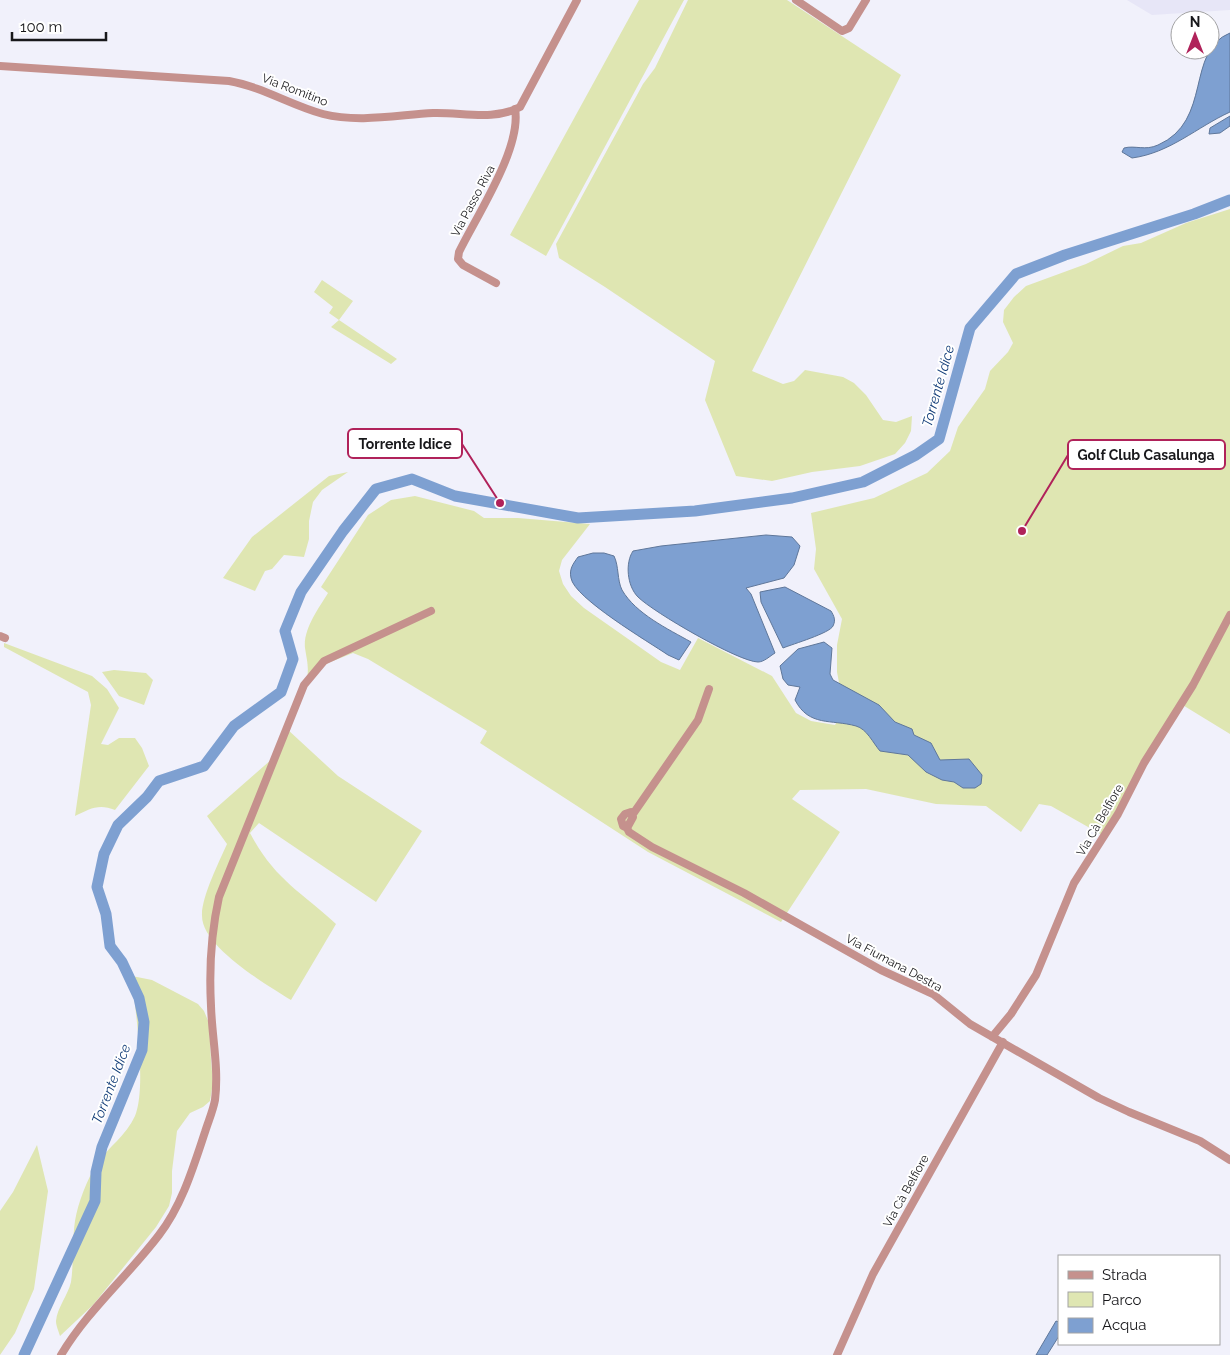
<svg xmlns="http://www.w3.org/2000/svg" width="1230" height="1355" font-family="Raleway,sans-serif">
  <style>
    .built { fill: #e7e6f7 }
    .green { fill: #dfe6b2 }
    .water { fill: #7ea0d1; stroke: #5f779a }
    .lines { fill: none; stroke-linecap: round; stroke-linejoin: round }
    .river { stroke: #7ea0d1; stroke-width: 11 }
    .street { stroke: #c5918d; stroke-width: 8 }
    .labels { text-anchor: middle; stroke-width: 4; stroke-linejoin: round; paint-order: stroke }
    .street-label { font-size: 12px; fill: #18181b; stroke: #fff }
    .water-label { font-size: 14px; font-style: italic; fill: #113c78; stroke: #fff }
    .leader { fill: none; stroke: #b0225a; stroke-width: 2 }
    .callout-dot { fill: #b0225a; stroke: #fff; stroke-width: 2 }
    .callout { fill: #fff; stroke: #b0225a; stroke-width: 2 }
    .callout-label { font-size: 14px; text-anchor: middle; font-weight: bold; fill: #18181b }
  </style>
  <rect width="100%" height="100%" fill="#f1f1fb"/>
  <!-- built -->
  <path class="built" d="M1127,0h103v10l-78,5z"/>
  <!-- green -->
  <path class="green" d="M639,0h45l-138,256 -36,-21z
    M688,0h99l114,75 -149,296 31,13 11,-3 11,-11 38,7 11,6 12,12 17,25 13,2 16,-6 -1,15 -6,12 -10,11 -35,12 -48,6 -40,9 -36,-5 -31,-76 10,-39 -110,-74 -46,-29 -3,-14 87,-160 12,-16z
    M1230,209v525l-49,-30 -77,132 -53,-30 -12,-2 -18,28 -35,-26 -50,-2 -70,-15 -66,1 -8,9 48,33 -59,90 -133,-70 -168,-109 7,-12 -119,-72 -15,-6 -25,10 -21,17c2,-14 0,-19 -2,-32 -2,-19 14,-40 23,-55l-7,-6 47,-72 23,-15 24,-4 59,15 10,7h34l72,6 -28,36 -3,11 4,13 8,12 13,12 77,54 19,8 18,-32 74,38 24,37 15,8 24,4 9,-16 -7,-37v-27l5,-26 -28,-50 2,-20 -5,-36 63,-15 53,-25 23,-22 8,-24 27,-38 5,-18 18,-19 5,-9 -10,-21 1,-12 10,-13 12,-11 60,-22 37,-18 18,-3 45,-20z
    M322,280l31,21 -14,19 58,39 -6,5 -60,-37 8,-7 -10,-7 4,-6 -19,-15z
    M348,472l-26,18 -9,12 -4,19v18l-5,18 -20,-2 -12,14 -7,2 -10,20 -32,-13 29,-41 77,-61z
    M4,643l88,33 15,13 12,19 -18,36 7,1 11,-7h16l7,10 7,18 -34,44c-16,-7 -26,-1 -40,6l16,-111 -3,-13 -84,-45z
    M114,670l32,3 7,7 -9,25 -25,-9 -17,-24z
    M287,729l51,47 84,55 -46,71 -117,-79 -9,10c24,46 50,58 86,91l-45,76c-24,-15 -89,-53 -89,-84 -1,-18 17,-54 25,-72l-20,-28 65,-57z
    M132,976l20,4 46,24 6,7 5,12 2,37 2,23 -3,18 -7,6 -13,6 -13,18 -5,40v22l-3,13 -13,21 -63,78 -33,31c-1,-4 -4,-10 -4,-15 1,-13 12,-26 15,-39 3,-21 1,-41 4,-61 3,-18 12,-42 22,-57 11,-17 29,-28 38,-48 12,-29 0,-107 -3,-140z
    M37,1145l11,46 -14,98 -19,44 -15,22v-144l13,-19z"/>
  <!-- water -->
  <path class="water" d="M1230,33v79c-33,15 -60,41 -98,46l-10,-6 2,-4c11,-3 21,3 34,-3 55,-24 27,-94 72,-112z
    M1230,116v10l-10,7 -11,1 1,-6z
    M766,535l26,2 8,9 -6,19 -10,13 -38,10 5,6 24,59c-5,3 -11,9 -17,9 -19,0 -105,-50 -120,-65 -11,-11 -13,-34 -5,-46l28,-5z
    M593,553h11l10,3c5,10 3,24 8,34 14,24 46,39 69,52l-12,18 -11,-5c-19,-13 -94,-57 -97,-77 -2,-9 2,-14 7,-21z
    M785,587l46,24c3,5 5,9 2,15 -3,7 -40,18 -50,22l-22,-46 -1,-10z
    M824,642l8,6 -2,26 3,6 46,25 16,17 17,7 2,6 17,8 9,17 29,-1 13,16 -1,9 -6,4h-12l-9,-6 -12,-2 -16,-8 -18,-17 -28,-4c-7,-8 -13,-22 -24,-25 -25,-7 -47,1 -61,-26l5,-13 -12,-2 -5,-6 -3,-13 18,-17z
    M1056,1321l3,1v14l-12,19h-11z"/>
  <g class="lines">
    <!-- river -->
    <path class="river" d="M24,1355l71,-154 1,-29 6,-25 40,-97 2,-28 -5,-24 -17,-36 -12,-16 -4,-32 -9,-27 7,-33 14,-29 29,-28 12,-16 45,-15 30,-40 47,-34 12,-33 -8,-28 16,-39 42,-61 33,-42 36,-10 43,17 123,22 117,-7 97,-13 71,-16 53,-27 23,-16 31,-111 46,-54 49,-19 129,-41 36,-14"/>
    <!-- street -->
    <path class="street" d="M796,0l46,31 7,-3 17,-28
      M0,66l229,15c34,6 61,24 94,33 36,9 74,1 110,-1 29,-1 61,8 87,-6l57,-107
      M496,283l-33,-18 -5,-6 1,-7c17,-35 63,-104 56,-143
      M0,636l5,2
      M633,814l65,-94 11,-31
      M627,828l-4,-2 -2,-7 4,-5 6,-2 2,5 -6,11 2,4 23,15 92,46 137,77 52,24 37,30 129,74 30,14 71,29 30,19
      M992,1037l19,-23 25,-39 38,-92 44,-69 26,-51 49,-78 37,-70
      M61,1355c27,-45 66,-78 98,-120 23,-30 34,-67 46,-103 3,-10 8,-21 10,-32 4,-32 -3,-62 -4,-94 -2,-37 0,-73 8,-109l85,-212 20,-24 107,-50
      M837,1355l36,-81 130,-232"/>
  </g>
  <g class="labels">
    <!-- street labels -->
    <g class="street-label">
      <text transform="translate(295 90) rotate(21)" y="4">Via Romitino</text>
      <text transform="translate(473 201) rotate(-62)" y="4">Via Passo Riva</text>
      <text transform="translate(1100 820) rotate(-60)" y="4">Via Cà Belfiore</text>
      <text transform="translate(894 963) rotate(28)" y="4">Via Fiumana Destra</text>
      <text transform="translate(906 1191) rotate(-61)" y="4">Via Cà Belfiore</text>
    </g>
    <!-- water labels -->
    <g class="water-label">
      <text transform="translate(938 386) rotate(-74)" y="5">Torrente Idice</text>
      <text transform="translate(111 1084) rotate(-69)" y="5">Torrente Idice</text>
    </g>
  </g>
  <!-- callouts -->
  <path class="leader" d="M500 503L462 444M1022 531L1068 455"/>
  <g class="callout-dot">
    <circle cx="500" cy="503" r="5"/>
    <circle cx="1022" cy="531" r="5"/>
  </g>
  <g class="callout">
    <rect x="348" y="429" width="114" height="29" rx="5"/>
    <rect x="1068" y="440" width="157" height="29" rx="5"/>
  </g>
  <g class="callout-label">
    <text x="405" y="449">Torrente Idice</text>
    <text x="1146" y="460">Golf Club Casalunga</text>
  </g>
  <!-- legend -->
  <rect x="1058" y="1255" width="162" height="90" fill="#ffffff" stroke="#a3a3a4"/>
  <rect x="1068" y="1271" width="25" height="8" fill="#c5918d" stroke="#a3a3a4"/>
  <text x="1102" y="1280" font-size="15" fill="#18181b">Strada</text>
  <rect x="1068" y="1292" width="25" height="15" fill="#dfe6b2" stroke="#a3a3a4"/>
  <text x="1102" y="1305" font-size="15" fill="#18181b">Parco</text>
  <rect x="1068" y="1318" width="25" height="15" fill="#7ea0d1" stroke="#a3a3a4"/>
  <text x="1102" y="1330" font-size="15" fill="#18181b">Acqua</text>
  <!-- north arrow -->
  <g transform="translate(1195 35)"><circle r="24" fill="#ffffff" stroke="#a3a3a4"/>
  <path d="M0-4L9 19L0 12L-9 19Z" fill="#b0225a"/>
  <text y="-8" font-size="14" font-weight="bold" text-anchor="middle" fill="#18181b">N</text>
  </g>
  <!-- scale -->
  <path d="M12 32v8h94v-8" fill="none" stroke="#18181b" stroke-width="2.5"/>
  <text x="20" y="32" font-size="15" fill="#18181b" stroke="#ffffff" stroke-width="4" paint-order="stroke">100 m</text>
</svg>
